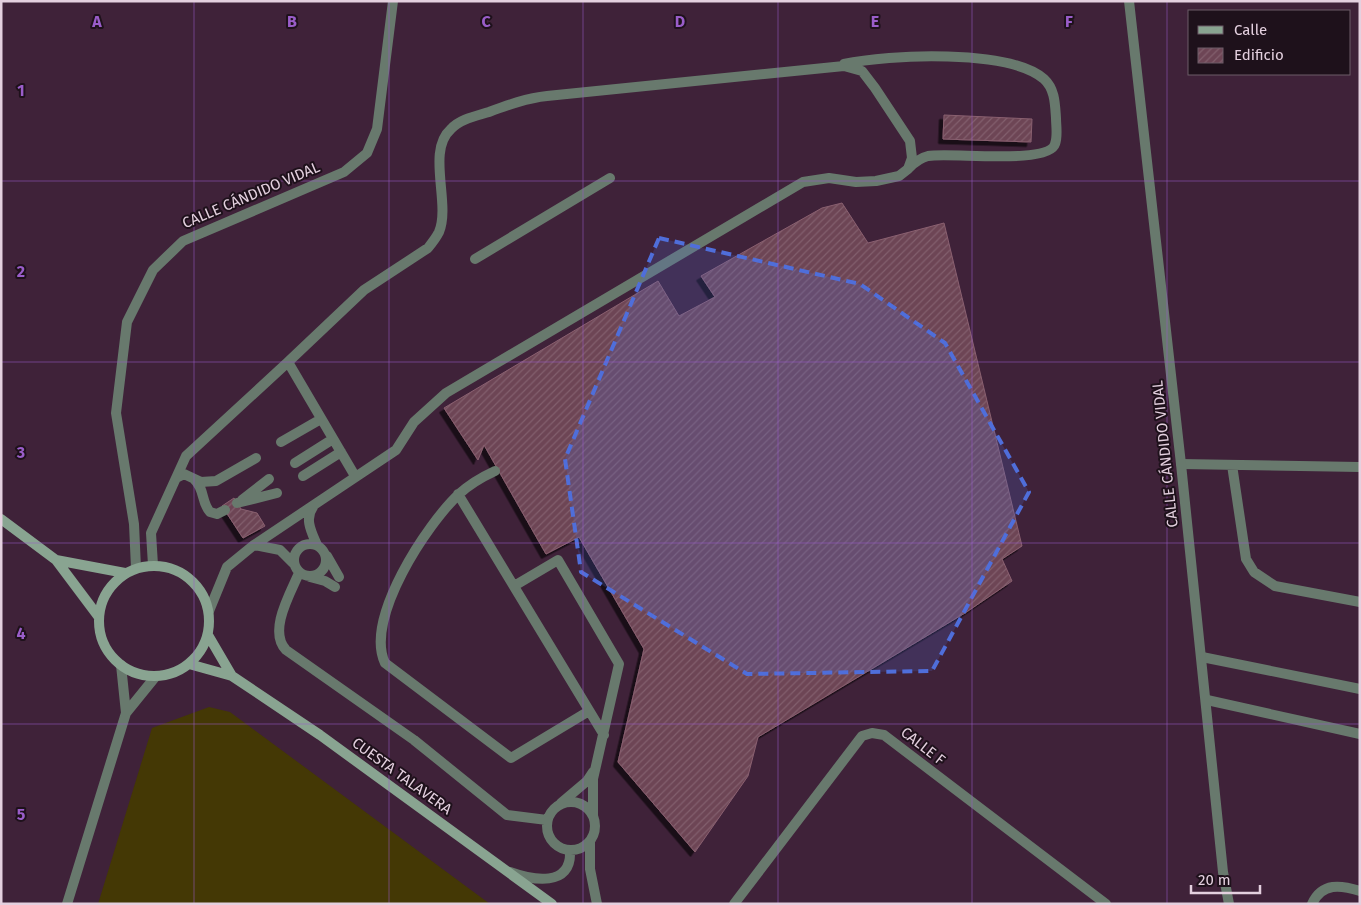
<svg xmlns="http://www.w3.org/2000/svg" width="1361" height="905" font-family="'Fira Sans',sans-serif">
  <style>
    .grass { fill: #443805 }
    .building { fill: url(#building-hatch); stroke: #8a6070; filter: url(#shadow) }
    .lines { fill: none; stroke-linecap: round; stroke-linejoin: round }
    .service { stroke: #68796d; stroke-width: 10 }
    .minor { stroke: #68796d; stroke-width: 10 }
    .tertiary { stroke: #68796d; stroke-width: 10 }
    .secondary { stroke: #89a491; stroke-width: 10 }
    .marked { fill: #4f6eda; fill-opacity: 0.2; stroke: #4f6eda; stroke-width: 4; stroke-dasharray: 10 6; stroke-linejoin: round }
    .grid { fill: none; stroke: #9a5dc9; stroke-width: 1; stroke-opacity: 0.55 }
    .labels { text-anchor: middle; stroke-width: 4; stroke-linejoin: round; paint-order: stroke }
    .street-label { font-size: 15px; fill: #e4d0df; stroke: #1e111b }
    .grid-label { font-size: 16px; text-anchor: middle; font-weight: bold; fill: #9a5dc9; stroke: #1e111b; stroke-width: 4; stroke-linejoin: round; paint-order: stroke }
  </style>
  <defs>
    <pattern id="building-hatch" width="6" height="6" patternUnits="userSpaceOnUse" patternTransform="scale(1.25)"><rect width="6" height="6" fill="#6d4555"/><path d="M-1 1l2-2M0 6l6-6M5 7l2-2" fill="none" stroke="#825f6d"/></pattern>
    <filter id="shadow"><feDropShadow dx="-4.5" dy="4.5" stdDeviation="0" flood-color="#0009"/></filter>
  </defs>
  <rect width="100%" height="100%" fill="#3f2239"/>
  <!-- grass -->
  <path class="grass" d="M209,707l21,5 260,192h-392l54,-176z"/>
  <!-- building -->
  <path class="building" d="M944,115l88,4 -1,23 -88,-3z
    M842,203l26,40 76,-20 78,323 -20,13 10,22 -47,32 -207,124 -10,39 -53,76 -77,-90 26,-113 -65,-112 -33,17 -62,-109 -6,15 -34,-52 214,-127 21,35 36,-19 -14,-21 121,-68z
    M234,498l7,11 16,4 8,13 -22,12 -21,-32z"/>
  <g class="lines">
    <!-- service -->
    <path class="service" d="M844,64c44,-10 166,-15 200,15 11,10 11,25 12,39 0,8 2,18 -1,26 -6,21 -105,8 -127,12 -8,2 -14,7 -19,12
      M475,259l135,-81
      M281,442l40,-23
      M295,463l38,-24
      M1181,464l179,3
      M1232,465l14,94 8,13 21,14 85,16
      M495,471c-13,6 -25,13 -36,23 -32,30 -95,125 -74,169l126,95 78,-47
      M303,476l38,-24
      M176,478l8,-4 17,8 15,-1 40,-23
      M194,479c11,10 7,23 16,33l7,2 8,-4
      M458,494l146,241
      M242,500l27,-21
      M237,503l40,-10
      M313,507c-9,12 -1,26 4,38
      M294 560a16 16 0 1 1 32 0a16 16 0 1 1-32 0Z
      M254,545l26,5 13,13
      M327,556l12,21
      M153,565l-2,-32 35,-77 102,-94 67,114
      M299,573c-9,21 -31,58 -13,77l128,90 93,75 40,5
      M310,577l15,4 10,6
      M514,586l44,-26 61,104 -26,115v36
      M209,611l18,-44 27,-22 142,-95 18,-28 32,-29 357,-211 26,-4 27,4 20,-1 23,-5 9,-7 4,-11 -2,-17 -35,-53 -13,-17 -18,-5 -297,30c-20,2 -39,9 -58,16 -13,4 -29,7 -38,17 -25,22 0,74 -12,103 -3,6 -7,11 -11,16l-64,42 -76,72
      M1202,657l158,32
      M1207,700l153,34
      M547 826a24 24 0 1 1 48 0a24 24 0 1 1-48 0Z
      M561,803l26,-22 6,-9
      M590,842v27l7,35
      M510,872c22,8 62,16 60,-21"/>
    <!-- minor -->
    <path class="minor" d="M1129,1l52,463 42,408 6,32
      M136,568l-2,-44 -18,-111 11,-91 26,-52 30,-29 161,-69 23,-19 10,-24 16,-128
      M734,904l128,-168 10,-3 12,2 222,169
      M1312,904c10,-22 29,-19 48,-13"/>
    <!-- tertiary -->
    <path class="tertiary" d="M121,665l5,48
      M67,904l59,-191 30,-37"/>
    <!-- secondary -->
    <path class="secondary" d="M1,519l55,41 42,56
      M56,560l69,13
      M99 621a55 55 0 1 1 110 0a55 55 0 1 1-110 0Z
      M208,635l24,41
      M189,664l43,12 88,59 232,169"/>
  </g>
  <!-- marked area -->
  <path class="marked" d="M659,238l201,46 85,59 84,149 -97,179 -185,3 -166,-102 -16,-113z"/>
  <!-- grid -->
  <path class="grid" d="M194,1v903M389,1v903M583,1v903M778,1v903M972,1v903M1167,1v903M1,181h1359M1,362h1359M1,543h1359M1,724h1359"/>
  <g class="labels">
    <!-- street labels -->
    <g class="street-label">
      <text transform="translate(251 195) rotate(-23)" y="5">CALLE CÁNDIDO VIDAL</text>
      <text transform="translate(1165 454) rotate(-96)" y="5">CALLE CÁNDIDO VIDAL</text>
      <text transform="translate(923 746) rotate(38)" y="5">CALLE F</text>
      <text transform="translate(402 776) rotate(36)" y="5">CUESTA TALAVERA</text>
    </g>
  </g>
  <g class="grid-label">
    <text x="97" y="27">A</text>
    <text x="292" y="27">B</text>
    <text x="486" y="27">C</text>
    <text x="680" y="27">D</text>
    <text x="875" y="27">E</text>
    <text x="1069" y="27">F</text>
    <text x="21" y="96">1</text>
    <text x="21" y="277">2</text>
    <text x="21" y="458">3</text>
    <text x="21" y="639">4</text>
    <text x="21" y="820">5</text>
  </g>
  <!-- border -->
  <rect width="1361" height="905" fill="none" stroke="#e4d0df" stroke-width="5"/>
  <!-- legend -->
  <rect x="1188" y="10" width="162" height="65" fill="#1e111b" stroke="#6d5d69"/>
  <rect x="1198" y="26" width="25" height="8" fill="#89a491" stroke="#6d5d69"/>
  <text x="1234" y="35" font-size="15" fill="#e4d0df">Calle</text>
  <rect x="1198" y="48" width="25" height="15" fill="url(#building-hatch)" stroke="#6d5d69"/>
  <text x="1234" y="60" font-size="15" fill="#e4d0df">Edificio</text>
  <!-- scale -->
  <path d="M1191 885v8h69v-8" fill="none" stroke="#e4d0df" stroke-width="2.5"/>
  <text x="1198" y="885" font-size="15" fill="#e4d0df" stroke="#1e111b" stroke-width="4" paint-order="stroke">20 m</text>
</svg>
